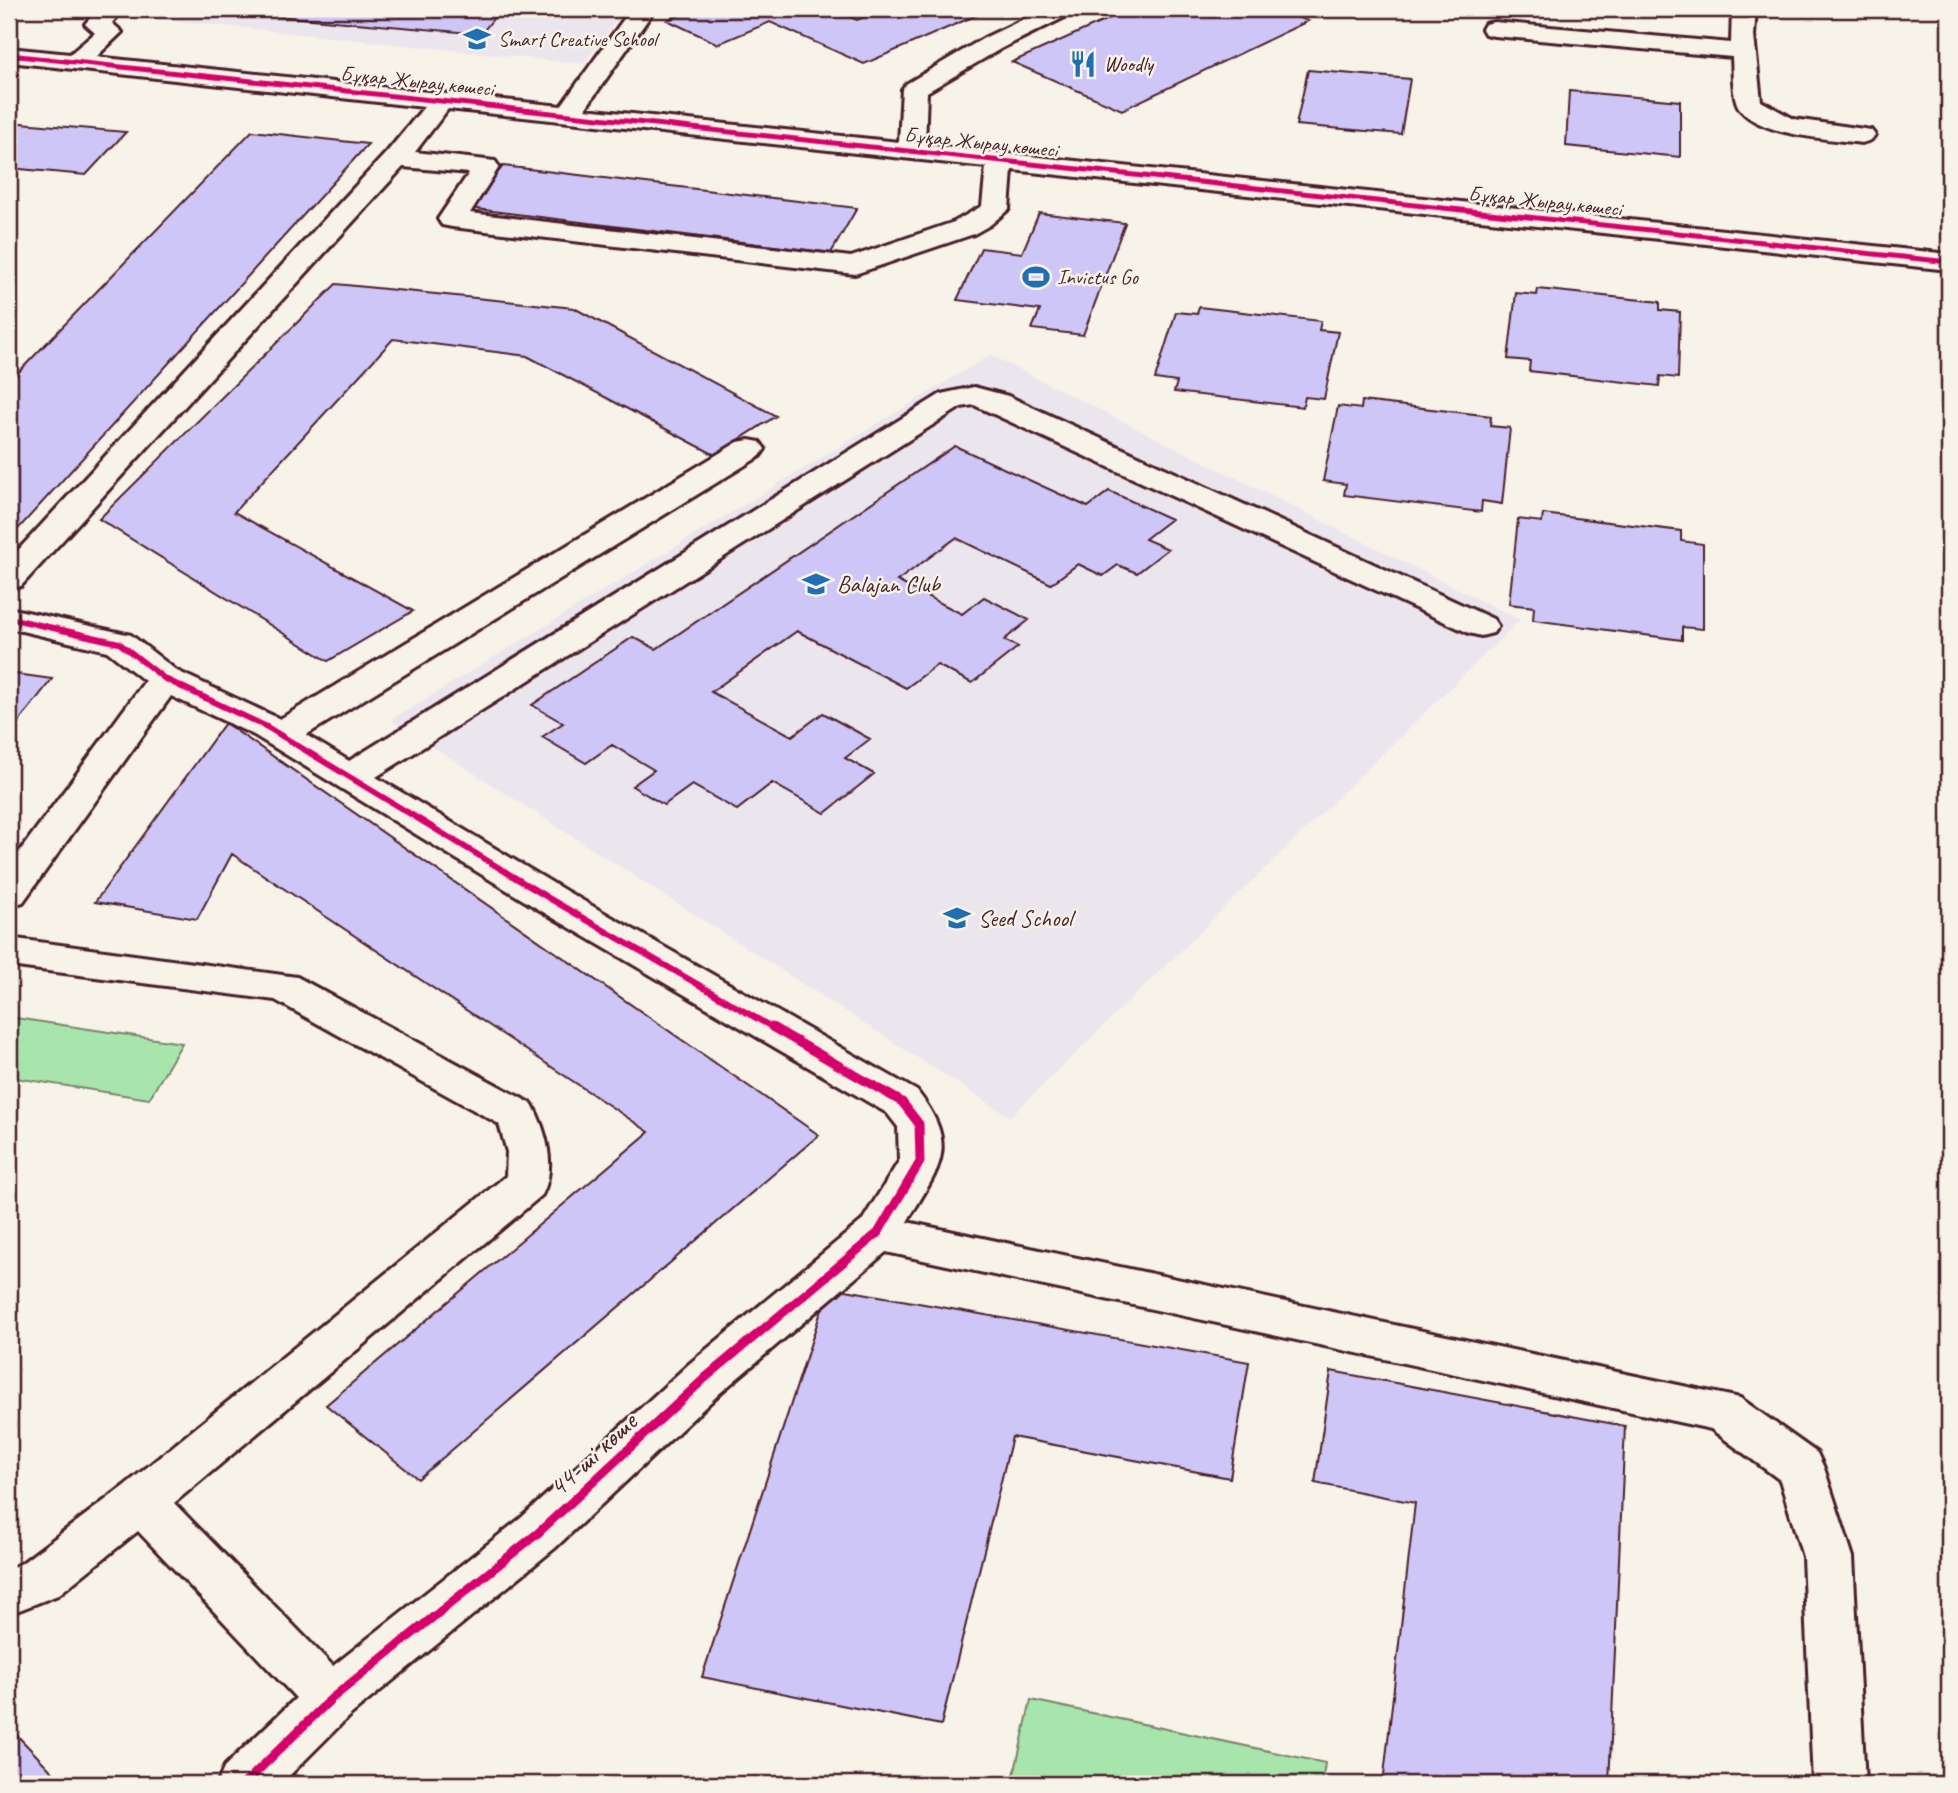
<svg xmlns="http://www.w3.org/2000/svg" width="1958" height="1793" font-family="Caveat,sans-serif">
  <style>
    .built { fill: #ebe6ed }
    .green { fill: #a8e5ac; stroke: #79826c; stroke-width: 2 }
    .building { fill: #cfc6f8; stroke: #4a1f2b; stroke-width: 2 }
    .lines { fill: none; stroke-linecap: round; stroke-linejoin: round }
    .minor-casing { stroke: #4a1f2b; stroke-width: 6 }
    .minor { fill: #f7f3e8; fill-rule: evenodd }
    .cycleway-far2-casing { stroke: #f7f3e8; stroke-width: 9 }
    .cycleway-far1-casing { stroke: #f7f3e8; stroke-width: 10 }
    .cycleway-casing { stroke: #f7f3e8; stroke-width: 13 }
    .cycleway-far2 { stroke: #d6006c; stroke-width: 5 }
    .cycleway-far1 { stroke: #d6006c; stroke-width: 6 }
    .cycleway { stroke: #d6006c; stroke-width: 9 }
    .labels { text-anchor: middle; stroke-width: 5; stroke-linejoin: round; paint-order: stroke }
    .far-poi-label { font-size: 21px; fill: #4a1f2b; stroke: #f7f3e8; text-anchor: start }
    .far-street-label { font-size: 21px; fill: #4a1f2b; stroke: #f7f3e8 }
    .poi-label { font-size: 24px; fill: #4a1f2b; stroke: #f7f3e8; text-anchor: start }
    .near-street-label { font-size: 28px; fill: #4a1f2b; stroke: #f7f3e8 }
  </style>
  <rect width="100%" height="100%" fill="#f7f3e8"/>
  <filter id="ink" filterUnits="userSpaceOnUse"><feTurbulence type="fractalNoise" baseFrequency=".0143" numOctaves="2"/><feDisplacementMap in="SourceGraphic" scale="14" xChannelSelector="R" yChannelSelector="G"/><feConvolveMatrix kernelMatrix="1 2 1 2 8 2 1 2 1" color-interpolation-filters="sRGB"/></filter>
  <g filter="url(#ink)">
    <!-- built -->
    <path class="built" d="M127,9h489l8,2 -41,53 -463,-49z
      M990,355l530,265 -510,497 -619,-397z"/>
    <!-- green -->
    <path class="green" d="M9,1017l173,26 -33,56 -140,-22z
      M1031,1700l294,63 -3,21h-310z"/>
    <!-- building -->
    <path class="building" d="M197,9h304l-20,25z
      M696,9h135l26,11 28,-11h106l-127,55 -94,-42 -52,22 -51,-24z
      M1131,9h146l31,12 -186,89 -110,-48z
      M1636,9h81v7z
      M1308,70l102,9 -9,55 -105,-9z
      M1569,91l111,10v56l-114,-11z
      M9,122l117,10 -40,43 -77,-7z
      M252,131l116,13 -359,395v-157z
      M503,166l354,42 -26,45 -363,-45z
      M1039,213l86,10 -42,112 -51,-6 8,-19 -83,-10 24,-52 41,5z
      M336,284l238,24 202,108 -61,39 -188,-99 -134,-17 -159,173 179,99 -85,50 -229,-142z
      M1538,289l122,13v8l20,2 -2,66 -18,-2 -1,10 -130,-15 1,-10 -22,-2 8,-66 21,2z
      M1199,307l122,14 -2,9 19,2 -14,67 -19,-2 -2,10 -129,-15 3,-10 -22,-3 21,-67 21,2z
      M1362,401l129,15 -1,10 20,2 -8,76 -20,-3 -1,11 -137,-17 2,-11 -23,-3 15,-75 23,3z
      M955,446l133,61 21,-16 62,28 -26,20 23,10 -31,24 -19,-8 -15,11 -25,-12 -27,20 -95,-46 -59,43 65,33 22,-17 45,23 -25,20 14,7 -46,36 -35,-18 -31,23 -109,-57 -86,61 81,44 31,-23 47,26 -25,19 29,16 -49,39 -53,-30 -35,27 -45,-25 -28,20 -32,-19 22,-16 -42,-25 -26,18 -44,-26 21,-14 -31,-18 101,-68 23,12z
      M1543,514l138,17v10l22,3v85l-21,-2v13l-149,-20 1,-13 -25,-3 9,-85 24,3z
      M9,673l43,6 -43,55z
      M225,723l594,412 -401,344 -92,-74 323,-273 -417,-278 -35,65 -102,-17z
      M829,1287l420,75 -19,116 -218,-41 -71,288 -239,-48z
      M1331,1371l294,55 -16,358h-226l32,-281 -100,-20z
      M9,1727l55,57h-55z
      M281,1772l50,12h-55z"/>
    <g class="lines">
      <defs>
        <path id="minor" d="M98,9h25l-11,14 10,9 -26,25 465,49 70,-97h24l-70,100 314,33 3,-53 4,-5 78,-46 61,-29h30l-4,5 -69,34 -75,44 -2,53 1024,109v16l-937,-100 -3,39 -19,16 -16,9 -119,40 -403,-47 -10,-2 -4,-6 31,-46 -66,-6 -382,419 -12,3v-29l378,-408 37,-45 -415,-45v-14l61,6 25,-21 -10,-9zM448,109l538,58 -4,39 -28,16 -103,35 -381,-44 29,-46 -4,-6 -80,-9z
          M1732,9h24l-2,27 7,65 33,18 77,11 4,5 -4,5 -9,3c-29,-4 -116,-7 -126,-42 -4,-13 -3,-30 -4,-44l-238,-21 -9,-2 -3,-5 3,-5 9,-2 237,21z
          M974,387l34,9 485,223 5,7 -5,7 -12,3 -12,-3 -495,-228 -13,2 -585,370 190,114 351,200c44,57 22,76 -10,131l833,176 77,55 7,15 29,89 12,227h-52l-10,-227 -23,-77 -69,-51 -825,-177 -165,140 -166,156 -206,168 -68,68h-64l8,-18 71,-68 -158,-167 -80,64 -49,19v-45l13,-6 102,-77 382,-310 1,-24 -8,-28 -224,-124 -266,-34v-28l288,39 235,127c14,26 25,63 10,91l-368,308 159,163 188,-148 168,-154 173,-143 37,-60 -1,-34 -11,-14 -349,-204 -284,-174 -83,-39 -148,206 -14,4v-40l136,-185 -38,-30 -98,-23v-20l122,27 46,36 103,48 458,-277 11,-2 11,2 5,7 -5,7 -454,279 43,26 592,-367z"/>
      </defs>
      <!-- minor casing -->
      <use href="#minor" class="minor-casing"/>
      <!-- minor -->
      <use href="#minor" class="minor"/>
      <defs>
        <path id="cycleway-far2" d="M9,55l1940,207"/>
        <path id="cycleway-far1" d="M9,618l110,25 46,36 102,48 285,173 223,129"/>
        <path id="cycleway" d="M244,1784l87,-85 207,-166 167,-155 173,-145 42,-71 -1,-38 -17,-22 -130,-75"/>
      </defs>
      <!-- cycleway-far2 casing -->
      <use href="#cycleway-far2" class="cycleway-far2-casing"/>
      <!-- cycleway-far1 casing -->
      <use href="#cycleway-far1" class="cycleway-far1-casing"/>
      <!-- cycleway casing -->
      <use href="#cycleway" class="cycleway-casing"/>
      <!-- cycleway-far2 -->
      <use href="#cycleway-far2" class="cycleway-far2"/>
      <!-- cycleway-far1 -->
      <use href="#cycleway-far1" class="cycleway-far1"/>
      <!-- cycleway -->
      <use href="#cycleway" class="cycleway"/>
    </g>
  </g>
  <!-- icons -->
  <defs>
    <symbol id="school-bare" viewBox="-9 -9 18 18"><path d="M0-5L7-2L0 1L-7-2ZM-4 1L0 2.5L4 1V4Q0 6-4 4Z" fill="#1f6fb2" stroke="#f7f3e8" stroke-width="2.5" paint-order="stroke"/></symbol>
    <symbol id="restaurant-bare" viewBox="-9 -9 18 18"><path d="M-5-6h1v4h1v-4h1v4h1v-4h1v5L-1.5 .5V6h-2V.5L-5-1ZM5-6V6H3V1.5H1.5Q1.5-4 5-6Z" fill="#1f6fb2" stroke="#f7f3e8" stroke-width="2.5" paint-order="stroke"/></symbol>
    <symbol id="stadium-bare" viewBox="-9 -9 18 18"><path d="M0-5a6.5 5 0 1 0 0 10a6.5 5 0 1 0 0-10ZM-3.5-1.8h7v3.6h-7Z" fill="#1f6fb2" stroke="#f7f3e8" stroke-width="2.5" paint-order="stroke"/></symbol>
  </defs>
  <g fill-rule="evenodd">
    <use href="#school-bare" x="458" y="20" width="38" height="38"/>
    <use href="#restaurant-bare" x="1064" y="45" width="38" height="38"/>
    <use href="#stadium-bare" x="1017" y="258" width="38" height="38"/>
    <use href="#school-bare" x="797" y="565" width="38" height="38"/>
    <use href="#school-bare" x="938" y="899" width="38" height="38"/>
  </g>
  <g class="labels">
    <!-- far-poi labels -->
    <g class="far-poi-label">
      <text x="498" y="46">Smart Creative School</text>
      <text x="1104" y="71">Woodly</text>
      <text x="1057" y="284">Invictus Go</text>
    </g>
    <!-- far-street labels -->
    <g class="far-street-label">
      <text transform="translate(417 81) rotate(6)" y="7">Бұқар Жырау көшесі</text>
      <text transform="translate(981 142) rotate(6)" y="7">Бұқар Жырау көшесі</text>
      <text transform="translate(1545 201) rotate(6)" y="7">Бұқар Жырау көшесі</text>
    </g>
    <!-- poi labels -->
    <g class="poi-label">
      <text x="837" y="592">Balajan Club</text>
      <text x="978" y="926">Seed School</text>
    </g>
    <!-- near-street labels -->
    <g class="near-street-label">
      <text transform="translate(592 1454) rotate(-43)" y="10">44-ші көше</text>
    </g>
  </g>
  <!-- margin -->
  <rect width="1958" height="1793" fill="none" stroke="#f7f3e8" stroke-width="35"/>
  <rect x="18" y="18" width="1923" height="1758" fill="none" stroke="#4a1f2b" stroke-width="2.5" filter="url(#ink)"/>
</svg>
